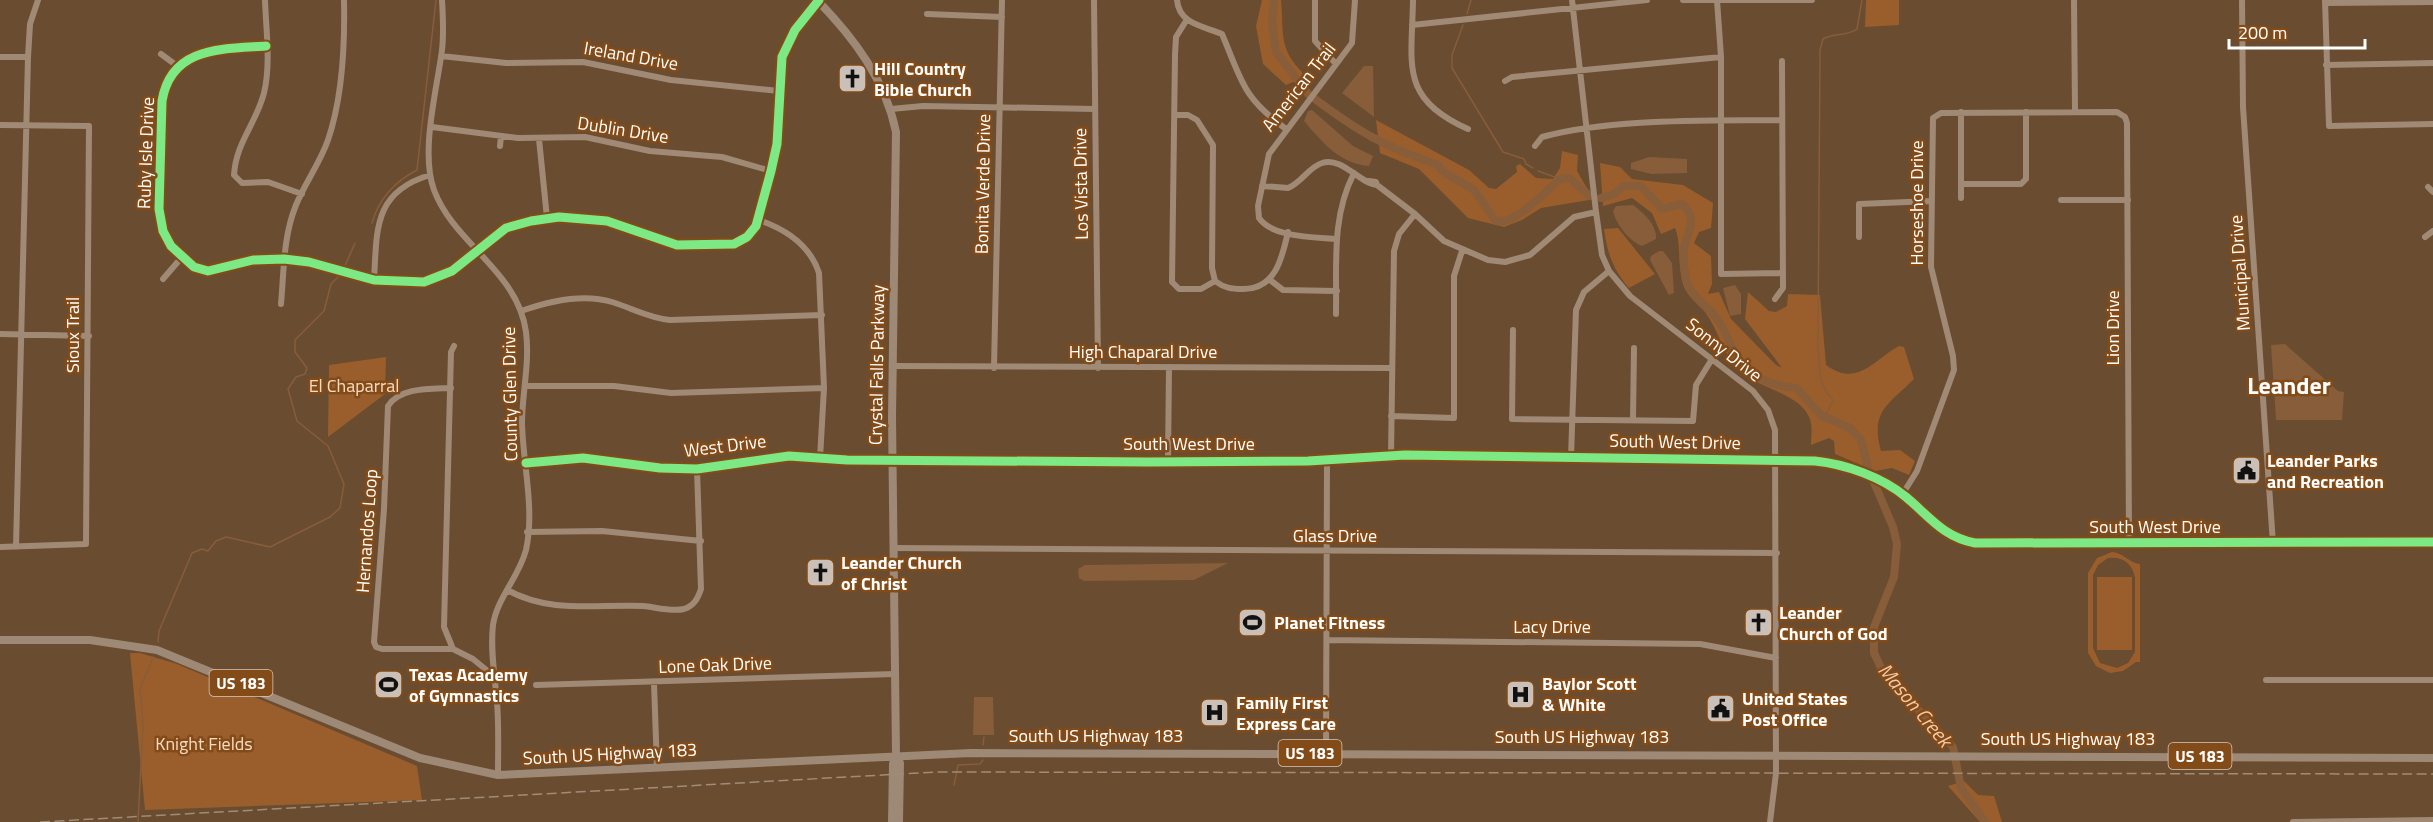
<svg xmlns="http://www.w3.org/2000/svg" width="2433" height="822" font-family="'Titillium Web',sans-serif">
  <style>
    .green { fill: #9a5e2c; fill-rule: evenodd }
    .water { fill: #875d3a }
    .lines { fill: none; stroke-linecap: round; stroke-linejoin: round }
    .stream { stroke: #875d3a; stroke-width: 1.5 }
    .river { stroke: #875d3a; stroke-width: 8 }
    .minor { stroke: #a08a76; stroke-width: 6 }
    .major { stroke: #9e8876; stroke-width: 8 }
    .rail { stroke: #a08c78; stroke-width: 1.5; stroke-dasharray: 10 4.5; stroke-linecap: butt }
    .cycleway-casing { stroke: #834b18; stroke-width: 13 }
    .cycleway { stroke: #7ce984; stroke-width: 9 }
    .labels { text-anchor: middle; stroke-width: 5; stroke-linejoin: round; paint-order: stroke }
    .shield { fill: #834b18; stroke: #dac9ba; stroke-width: 1.5 }
    .shield-label { font-size: 16px; font-weight: bold; fill: #fff }
    .street-label { font-size: 18px; fill: #fff; stroke: #834b18 }
    .poi-label { font-size: 18px; font-weight: bold; fill: #fff; stroke: #834b18; text-anchor: start }
    .park-label { font-size: 18px; fill: #f9dbc2; stroke: #834b18 }
    .water-label { font-size: 20px; font-style: italic; fill: #f3caa8; stroke: #834b18 }
    .district-label { font-size: 24px; font-weight: bold; fill: #fff; stroke: #834b18 }
  </style>
  <rect width="100%" height="100%" fill="#6a4c30"/>
  <!-- green -->
  <path class="green" d="M1262,0h19c3,31 -3,48 21,72v6l-16,7 -23,-21 -7,-38z
    M1866,0h33v25l-34,2z
    M1376,120l93,50 20,18 7,1 21,-17 -1,-6 4,-2 16,14 17,1 7,-11 2,-17 16,4 -1,16 11,19 1,10 -48,8 -19,12 -18,7 -36,-9 -49,-49 -39,-16z
    M1600,163l20,4 12,12 51,6 30,18 -2,25 -12,4 -5,11 17,13 1,28 -4,10 11,-2 12,27 45,46 6,3 -37,-49 3,-27 21,19 7,1 11,-6 1,-12 32,1 6,70c32,23 47,-5 73,-19l5,1 10,32c-26,26 -44,32 -33,72l19,-1 15,11 -6,14 -17,-7 -17,3 -40,-17 -1,-13 -5,-3 -18,7c0,-9 2,-21 -2,-28 -11,-26 -58,-29 -75,-52 -12,-16 -17,-37 -29,-53 -7,-8 -17,-15 -21,-25 -7,-19 -2,-41 -9,-59l-14,6 -9,-21 -20,-15 -29,8z
    M1618,228l37,46 -26,14c-16,-18 -22,-36 -25,-59z
    M386,357l-1,37 -57,43 1,-72z
    M2112,552c12,1 19,12 28,12v98h-4l-13,9 -13,2 -14,-7 -8,-13v-80l9,-15zM2108,558c14,-2 24,5 27,19v75l-7,11 -11,5 -17,-5 -7,-15v-73l5,-10z
    M2097,577h35v73h-35z
    M130,653h10l37,11 240,102 5,34 -277,10z
    M1964,781l14,14 16,1 8,26h-22l-32,-36z"/>
  <!-- water -->
  <path class="water" d="M1364,66h9l1,51 -32,-24z
    M1312,110l41,36 20,10 -4,10c-29,-2 -47,-24 -65,-45l4,-10z
    M1649,157l38,2v14l-36,1 -20,-5v-6z
    M1633,205c11,8 24,20 23,34l-14,7c-13,-5 -26,-22 -29,-35l3,-5z
    M1659,251h4l9,12 2,30 -5,2 -19,-35 1,-4z
    M1735,285l6,9v20l-11,2 -7,-28z
    M2285,344l53,47 6,1 -2,28h-66l-5,-75z
    M1228,563l-34,17 -110,1 -5,-3 -1,-9 7,-4z
    M974,697h19l1,38h-21z"/>
  <g class="lines">
    <!-- stream -->
    <path class="stream" d="M1467,14l4,-14
      M1463,25l-11,30v13l51,84 21,7 2,5 7,4
      M1538,171l22,8
      M372,223c7,-25 22,-41 45,-53l19,-170
      M345,266l10,-23
      M1825,417l8,-17 -7,-8 -6,-16 -2,-32 2,-294 3,-11c11,-7 24,-2 34,-10l5,-29
      M158,642l1,-11 33,-78 10,-4 6,2 8,-10 10,-4 44,10 60,-30 10,-9 4,-24 -16,-38 -31,-25 -9,-32 8,-12 9,-3 2,-6 -12,-16v-12l29,-29 7,-27 8,-8
      M983,745l1,-8
      M954,785l4,-20 22,-1 3,-4
      M138,822l5,-97 -3,-36 13,-32"/>
    <!-- river -->
    <path class="river" d="M1274,0l-2,23 4,29 32,42
      M1315,99c44,33 70,48 123,66l4,6 32,19 22,31c18,5 50,-30 64,-42l9,-1 21,18
      M1601,198l12,-3 10,-9h18l21,23 20,-5c14,12 9,22 4,37 -4,10 -3,21 -1,32 4,27 20,28 33,47 8,11 11,23 17,34 13,24 36,31 61,34l26,28 28,12 11,12 7,28 25,59 4,17 -3,33 -20,50v26l9,19 70,75 8,41 24,34"/>
    <!-- minor -->
    <path class="minor" d="M265,0c1,30 6,64 -1,93 -8,31 -28,49 -30,82l8,8 26,-1 34,12
      M442,0c1,17 2,33 0,50 -5,39 -22,102 -8,140 20,54 84,81 92,142 4,31 -4,61 -4,91 1,42 13,86 4,127 -7,27 -29,48 -33,75 -3,25 2,52 4,77 2,24 1,49 1,73
      M1094,0l4,368
      M1177,0c2,24 26,26 45,34 20,47 20,63 64,95
      M1315,0v41l21,23
      M1413,0c-1,65 -14,98 55,129
      M1572,0l24,212 6,43 7,16 21,25 123,95 15,19 7,20 1,343 -6,49
      M1683,0h129
      M1717,0l4,57v217l62,-1
      M2074,0l1,111
      M2242,0l1,107 30,437
      M2325,0l4,126 104,-2
      M2325,3l108,-1
      M927,14l75,3
      M1186,21l-10,16 -1,18 -3,227 7,7h22l14,-8
      M1412,25l235,-25
      M266,46c-43,3 -95,0 -104,55l-3,108 4,22 8,15 23,21 14,4 45,-11 31,-1 25,3 65,18 50,2 28,-11 54,-43 25,-7 28,-4 48,4 70,24 57,-1 13,-7 9,-11 15,-55 6,-27 5,-87 13,-27 24,-30
      M161,54l19,14
      M441,56l65,7 77,-1 88,18 108,11
      M0,57h28
      M2326,65l107,-2
      M1505,81l7,-4 209,-20
      M891,109l32,-3 172,3
      M1175,115h13l9,5 16,25 -1,123 3,13c9,7 17,8 27,8 33,1 40,-30 46,-57
      M0,125l89,1 -3,418 -86,3
      M432,127l86,11 67,-1 65,14 72,6 49,14
      M539,139l8,79
      M500,146l1,-10
      M1535,146l7,-9c70,-19 166,-16 239,-17
      M1369,181l7,1 1,3 38,29 29,27 44,19 17,2 25,-7 44,-38 22,-5
      M1961,184h60l5,-5v-67
      M1262,186l26,2c13,-5 21,-21 34,-25 20,-7 38,21 55,22
      M2428,187l5,5
      M1961,198v-86
      M2061,200h67
      M759,220c26,9 51,25 60,53l5,115 -4,70
      M1859,237v-33l73,-3
      M2425,237l8,-6
      M1337,239c-23,-2 -64,-1 -78,-21l-1,-12 11,-52 83,-111 3,-43
      M163,279l19,-22
      M374,280c3,-50 -1,-88 56,-105
      M1270,280l13,10 54,1
      M1775,299l8,-11 -1,-227
      M281,304c3,-33 2,-67 15,-99 9,-22 24,-42 32,-65 15,-44 17,-94 16,-140
      M521,311c28,-10 62,-18 91,-9 20,6 36,16 58,18l152,-5
      M1336,314c1,-49 -5,-96 18,-141
      M1513,330l-1,89 181,2 3,-36 16,-26
      M0,334l89,2
      M454,346l-3,6 -7,275 9,22 20,10 22,18
      M894,366l498,2
      M994,368l8,-368
      M526,386h88l57,7 153,-5
      M451,388c-20,1 -51,-1 -63,18l-4,103 -10,133 2,5 6,2h71
      M1391,416l63,2v-142l8,-25
      M1633,420l1,-72
      M1391,456l3,-205 5,-17 16,-20
      M1571,457l5,-147 8,-18 25,-21
      M1168,461l1,-94
      M526,463l57,-5 77,10 37,1 92,-13 58,4 301,2 160,-1 97,-6 410,6c30,3 67,16 91,36 23,19 37,40 69,46l458,-1
      M1902,495l15,-24 37,-101 -1,-14 -22,-89 2,-149 8,-5 176,-1 8,5 2,6 2,421
      M527,532l75,-1 99,10
      M16,547l12,-490 2,-33 8,-24
      M893,548l884,5
      M507,590c44,24 88,14 136,16 12,1 28,6 41,3 10,-3 14,-11 17,-20l-4,-120
      M1327,640l373,4 76,14
      M2266,680h167
      M654,683l3,85
      M536,685l359,-11
      M1326,753l1,-293
      M2293,822l140,-2"/>
    <!-- major -->
    <path class="major" d="M817,0c37,38 68,79 79,132l-4,285 4,337 -3,10 -1,58
      M0,640h90l67,10 263,108 78,17 473,-22 1462,5
      M896,754l4,9 -1,59"/>
    <!-- rail -->
    <path class="rail" d="M40,822l896,-50 1497,2"/>
    <defs>
      <path id="cycleway" d="M266,46c-43,3 -95,0 -104,55l-3,108 4,22 8,15 23,21 14,4 45,-11 31,-1 25,3 65,18 50,2 28,-11 54,-43 25,-7 28,-4 48,4 70,24 57,-1 13,-7 9,-11 15,-55 6,-27 5,-87 13,-27 24,-30
        M526,463l57,-5 77,10 37,1 92,-13 58,4 301,2 160,-1 97,-6 410,6c30,3 67,16 91,36 23,19 37,40 69,46l458,-1"/>
    </defs>
    <!-- cycleway casing -->
    <use href="#cycleway" class="cycleway-casing"/>
    <!-- cycleway -->
    <use href="#cycleway" class="cycleway"/>
  </g>
  <!-- icons -->
  <defs>
    <symbol id="church-square" viewBox="-11 -11 22 22"><rect x="-9" y="-9" width="18" height="18" rx="4" fill="#cbc0b7" stroke="#834b18"/><path d="M-1.2-6h2.4v3.5h3.3v2.4h-3.3V6h-2.4V-.1h-3.3v-2.4h3.3Z" fill="#111"/></symbol>
    <symbol id="civic-square" viewBox="-11 -11 22 22"><rect x="-9" y="-9" width="18" height="18" rx="4" fill="#cbc0b7" stroke="#834b18"/><path d="M-.6-6.5H3V-4.5H.6V-3L4-1V1h2V6H-6V1h2V-1L-.6-3ZM-1.2 2.5V6h2.4V2.5Z" fill="#111"/></symbol>
    <symbol id="stadium-square" viewBox="-11 -11 22 22"><rect x="-9" y="-9" width="18" height="18" rx="4" fill="#cbc0b7" stroke="#834b18"/><path d="M0-5a6.5 5 0 1 0 0 10a6.5 5 0 1 0 0-10ZM-3.5-1.8h7v3.6h-7Z" fill="#111"/></symbol>
    <symbol id="hospital-square" viewBox="-11 -11 22 22"><rect x="-9" y="-9" width="18" height="18" rx="4" fill="#cbc0b7" stroke="#834b18"/><path d="M-5-5h3v3.5h4V-5h3V5h-3V1.5h-4V5h-3Z" fill="#111"/></symbol>
  </defs>
  <g fill-rule="evenodd">
    <use href="#church-square" x="836" y="62" width="33" height="33"/>
    <use href="#civic-square" x="2230" y="454" width="33" height="33"/>
    <use href="#church-square" x="804" y="556" width="33" height="33"/>
    <use href="#stadium-square" x="1236" y="606" width="33" height="33"/>
    <use href="#church-square" x="1742" y="606" width="33" height="33"/>
    <use href="#stadium-square" x="372" y="668" width="33" height="33"/>
    <use href="#hospital-square" x="1504" y="678" width="33" height="33"/>
    <use href="#civic-square" x="1704" y="692" width="33" height="33"/>
    <use href="#hospital-square" x="1198" y="696" width="33" height="33"/>
  </g>
  <g class="labels">
    <!-- shield labels -->
    <g class="shield">
      <rect x="209.5" y="670" width="63" height="26" rx="4.5"/>
      <rect x="1278.5" y="740" width="63" height="26" rx="4.5"/>
      <rect x="2168.5" y="743" width="63" height="26" rx="4.5"/>
    </g>
    <g class="shield-label">
      <text x="241" y="689">US 183</text>
      <text x="1310" y="759">US 183</text>
      <text x="2200" y="762">US 183</text>
    </g>
    <!-- street labels -->
    <g class="street-label">
      <text transform="translate(631 56) rotate(10)" y="6">Ireland Drive</text>
      <text transform="translate(1299 87) rotate(-52)" y="6">American Trail</text>
      <text transform="translate(623 130) rotate(9)" y="6">Dublin Drive</text>
      <text transform="translate(146 153) rotate(-88)" y="6">Ruby Isle Drive</text>
      <text transform="translate(983 184) rotate(-89)" y="6">Bonita Verde Drive</text>
      <text transform="translate(1081 184) rotate(-91)" y="6">Los Vista Drive</text>
      <text transform="translate(1917 203) rotate(-90)" y="6">Horseshoe Drive</text>
      <text transform="translate(2240 273) rotate(-94)" y="6">Municipal Drive</text>
      <text transform="translate(2113 328) rotate(-90)" y="6">Lion Drive</text>
      <text transform="translate(73 335) rotate(-90)" y="6">Sioux Trail</text>
      <text transform="translate(1724 350) rotate(38)" y="6">Sonny Drive</text>
      <text x="1143" y="358">High Chaparal Drive</text>
      <text transform="translate(877 365) rotate(-89)" y="6">Crystal Falls Parkway</text>
      <text transform="translate(510 394) rotate(-91)" y="6">County Glen Drive</text>
      <text transform="translate(1675 442) rotate(1)" y="6">South West Drive</text>
      <text x="1189" y="450">South West Drive</text>
      <text transform="translate(725 446) rotate(-7)" y="6">West Drive</text>
      <text x="2155" y="533">South West Drive</text>
      <text transform="translate(367 531) rotate(-86)" y="6">Hernandos Loop</text>
      <text x="1335" y="542">Glass Drive</text>
      <text x="1552" y="633">Lacy Drive</text>
      <text transform="translate(715 665) rotate(-2)" y="6">Lone Oak Drive</text>
      <text x="1096" y="742">South US Highway 183</text>
      <text x="1582" y="743">South US Highway 183</text>
      <text x="2068" y="745">South US Highway 183</text>
      <text transform="translate(610 754) rotate(-3)" y="6">South US Highway 183</text>
    </g>
    <!-- poi labels -->
    <g class="poi-label">
      <text x="874" y="75">Hill Country<tspan x="874" dy="21">Bible Church</tspan></text>
      <text x="2267" y="467">Leander Parks<tspan x="2267" dy="21">and Recreation</tspan></text>
      <text x="841" y="569">Leander Church<tspan x="841" dy="21">of Christ</tspan></text>
      <text x="1779" y="619">Leander<tspan x="1779" dy="21">Church of God</tspan></text>
      <text x="1274" y="629">Planet Fitness</text>
      <text x="409" y="681">Texas Academy<tspan x="409" dy="21">of Gymnastics</tspan></text>
      <text x="1542" y="690">Baylor Scott<tspan x="1542" dy="21">&amp; White</tspan></text>
      <text x="1742" y="705">United States<tspan x="1742" dy="21">Post Office</tspan></text>
      <text x="1236" y="709">Family First<tspan x="1236" dy="21">Express Care</tspan></text>
    </g>
    <!-- park labels -->
    <g class="park-label">
      <text x="354" y="392">El Chaparral</text>
      <text x="204" y="750">Knight Fields</text>
    </g>
    <!-- water labels -->
    <g class="water-label">
      <text transform="translate(1915 705) rotate(50)" y="7">Mason Creek</text>
    </g>
    <!-- district labels -->
    <g class="district-label">
      <text x="2289" y="394">Leander</text>
    </g>
  </g>
  <!-- scale -->
  <path d="M2229 39v9h136v-9" fill="none" stroke="#ffffff" stroke-width="3"/>
  <text x="2238" y="39" font-size="18" fill="#ffffff" stroke="#834b18" stroke-width="4.5" paint-order="stroke">200 m</text>
</svg>
